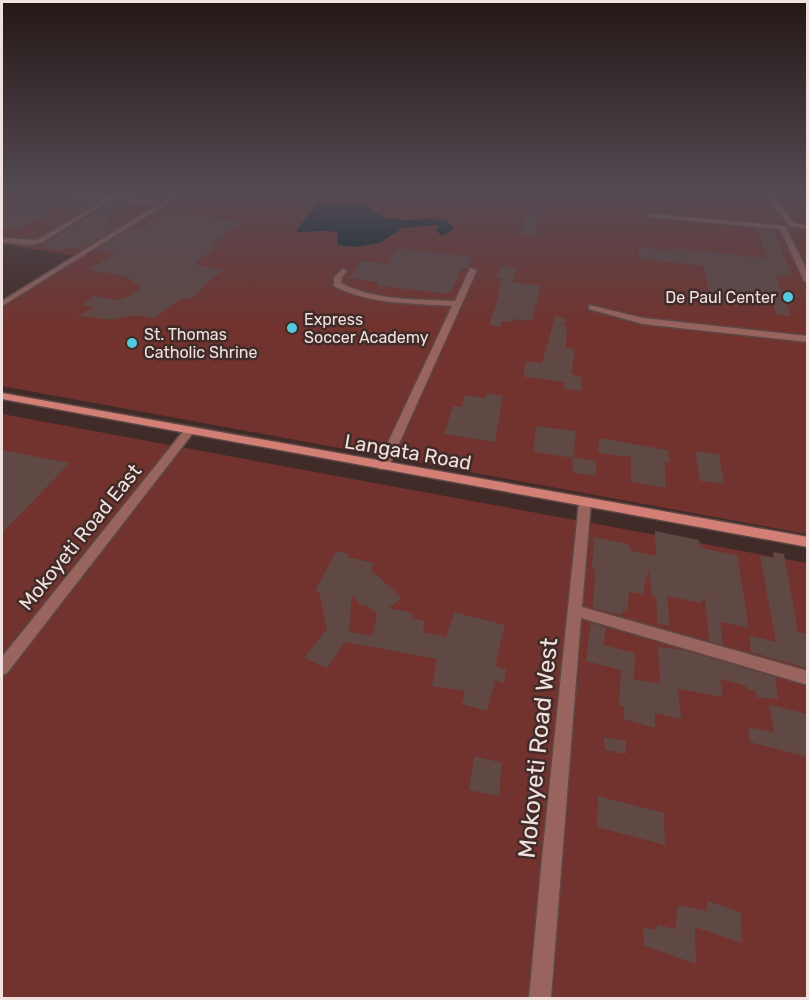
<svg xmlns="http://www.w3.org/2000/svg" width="809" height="1000" font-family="Rubik,sans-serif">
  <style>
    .green { fill: #72322d }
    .water { fill: #05262b }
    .building { fill: #604844; fill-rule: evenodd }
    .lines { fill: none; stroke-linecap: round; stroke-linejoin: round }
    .street-casing { stroke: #5d4845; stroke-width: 3 }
    .secondary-casing { stroke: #5d4845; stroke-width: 3 }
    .street { fill: #99645e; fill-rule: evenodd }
    .secondary { fill: #d37f75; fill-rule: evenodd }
    .poi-dot { fill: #54cade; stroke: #412b28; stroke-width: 2 }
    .labels { text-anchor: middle; stroke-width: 5; stroke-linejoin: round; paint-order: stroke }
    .far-poi-label { font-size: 16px; fill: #f0e1df; stroke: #412b28; text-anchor: start }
    .street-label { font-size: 20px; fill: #f0e1df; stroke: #412b28 }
    .near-street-label { font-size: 24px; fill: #f0e1df; stroke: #412b28 }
  </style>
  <rect width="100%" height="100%" fill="#412b28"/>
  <!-- green -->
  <path class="green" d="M2,191h805v343l-805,-148v-80l74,-50 -74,-12z
    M2,414l805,149v435h-805z"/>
  <!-- water -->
  <path class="water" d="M317,202l45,1 20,14 21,3 31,-1 13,2 7,8 -12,7 -6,-5 2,-6 -35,3 -24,15 -23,4 -18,-2 -1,-12c-14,-5 -27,0 -41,-1z"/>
  <!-- building -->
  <path class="building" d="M20,195l43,4 4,-2 30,4 -16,10 -27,-3 -34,21 -18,-2v-22z
    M112,202l16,2 -21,15 5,1 -8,5 14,2 -36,22 -12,-2 -6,3 -24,-3z
    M529,207l13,1 -8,28 -14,-2z
    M166,213l76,8 -31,24 6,1 -22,17h2l-2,2 29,5 -15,10 -17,19 -10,-1 -28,20 -18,-3 -23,5 -34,-4 15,-9 -12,-2 13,-9 21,4 9,-2 17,-11 -17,-11 -36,-6 26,-17 -19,-3 34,-21 9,1z
    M757,229l17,2 18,45 -16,-1 15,41 -14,-1 -5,-13 -63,-7 -5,-29 -65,-8v-11l36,4 -1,-3 93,10z
    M397,248l43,5 33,4 -5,11h-6l-12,26 -72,-8v-4l-29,-4 13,-17 24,3z
    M501,266l16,3 -5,13 29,4 -9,35 -18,-2 -1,3 -11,-1 -2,6 -11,-2 11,-33h-3l5,-14 -6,-1z
    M555,316l11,2 -2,8h3l-1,22 9,1 -4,25 11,3 -1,14 -17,-2 1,-7 -41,-5 1,-16 17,2z
    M487,393l16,3 -8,46 -51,-8 9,-28 8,1 4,-12 20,3z
    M536,426l40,5 -3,27 -40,-6z
    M599,438l69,12 2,13 -5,-1 1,26 -35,-6v-25l-33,-4z
    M2,450l68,13 -68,70z
    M695,451l24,3 5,30 -24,-3z
    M572,457l24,4v15l-23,-3z
    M655,531l44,9 1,5 6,4 31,6 12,73 -29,-6 3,23 -14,-4 -4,-44 -4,6 -34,-7 3,30 -13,-3v-16l-2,-11h-3l-3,-28 -6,26 -14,-2 -2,19 -4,-1 -1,5 -29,-7 2,-39h-3l2,-32 35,7v6l27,6z
    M336,551l14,3 -2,3 26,6 -3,7 31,28 -13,10 24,5 -1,5 13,3 -2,11 23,5 8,-25 51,13 -10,41 11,3 -2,14 -9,-3 -8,31 -25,-7 3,-13 -33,-5 5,-27 -92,-17 -18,26 -23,-10 23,-29 -8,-37 -4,-1zM352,595l11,12 3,-2 11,9 -5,22 -23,-4z
    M773,552l11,2 14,78 9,2v34l-56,-16 -2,-17 27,7 -16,-86 14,2z
    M591,623l15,5 -3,17 32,8 -1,27 26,3 -2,-36 25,3 92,27 3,22 -22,-2 -1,-7h-8l-1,-4 -26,-7 3,18 -45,-8 3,30 -26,-6v15l-31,-9v-13l-5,-1 2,-35 -35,-9z
    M769,704l37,10 1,43 -57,-15 -2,-15 26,5z
    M604,737l22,4v13l-21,-4z
    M474,756l28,7 -3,33 -30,-6z
    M598,796l66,17 1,32 -68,-18z
    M707,901l34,11 1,31 -47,-16 1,37 -52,-18 -1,-19 12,3 3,-5 17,4 3,-24 29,6z"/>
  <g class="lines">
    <defs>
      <path id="street" d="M38,191h20l51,5 9,-5h7l-9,6 46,5 18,-11h7l-185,115v-5l155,-96 -46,-5 -70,43 -12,2 -27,-3v-4l35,2 67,-40z
        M762,191h6l26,32 14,2v4l-18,-3z
        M652,214l133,12 23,46v11l-4,-2 -24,-52 -130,-12 -1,-1z
        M470,268l7,2 -88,196 -2,3h-8l-2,-3 75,-160c-39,-3 -82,-1 -118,-20v-9l9,-8 4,2 -5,6 -1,6c34,18 76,16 114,18z
        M589,305l54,13 165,18v6l-165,-18 -54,-15z
        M189,428l4,1 1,2 -1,2 -186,240 -5,2v-18l183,-228z
        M585,498l6,4 -9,105 226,64v14l-227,-67 -30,380h-22l13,-140 37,-356z"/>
      <path id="secondary" d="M2,393l806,144v10l-806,-148z"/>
    </defs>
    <!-- street casing -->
    <use href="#street" class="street-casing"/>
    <!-- secondary casing -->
    <use href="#secondary" class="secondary-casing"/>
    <!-- street -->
    <use href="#street" class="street"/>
    <!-- secondary -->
    <use href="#secondary" class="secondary"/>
  </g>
  <!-- sky -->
  <linearGradient id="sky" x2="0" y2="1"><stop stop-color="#241816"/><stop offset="0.58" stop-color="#544a53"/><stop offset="1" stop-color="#544a53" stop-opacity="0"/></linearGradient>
  <rect width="809" height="331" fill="url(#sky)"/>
  <!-- markers -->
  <g class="poi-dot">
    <circle cx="788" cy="297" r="6"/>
    <circle cx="292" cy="328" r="6"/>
    <circle cx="132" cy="343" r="6"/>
  </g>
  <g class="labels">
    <!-- far-poi labels -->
    <g class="far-poi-label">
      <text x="776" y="303" text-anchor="end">De Paul Center</text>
      <text x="304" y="325">Express<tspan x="304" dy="18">Soccer Academy</tspan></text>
      <text x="144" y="340">St. Thomas<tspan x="144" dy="18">Catholic Shrine</tspan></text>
    </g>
    <!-- street labels -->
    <g class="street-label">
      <text transform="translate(408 452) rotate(10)" y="7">Langata Road</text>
      <text transform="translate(80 537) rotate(-51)" y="7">Mokoyeti Road East</text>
    </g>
    <!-- near-street labels -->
    <g class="near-street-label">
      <text transform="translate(538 748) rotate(-84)" y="8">Mokoyeti Road West</text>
    </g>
  </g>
  <!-- border -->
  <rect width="809" height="1000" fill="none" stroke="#f0e1df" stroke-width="6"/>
</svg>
